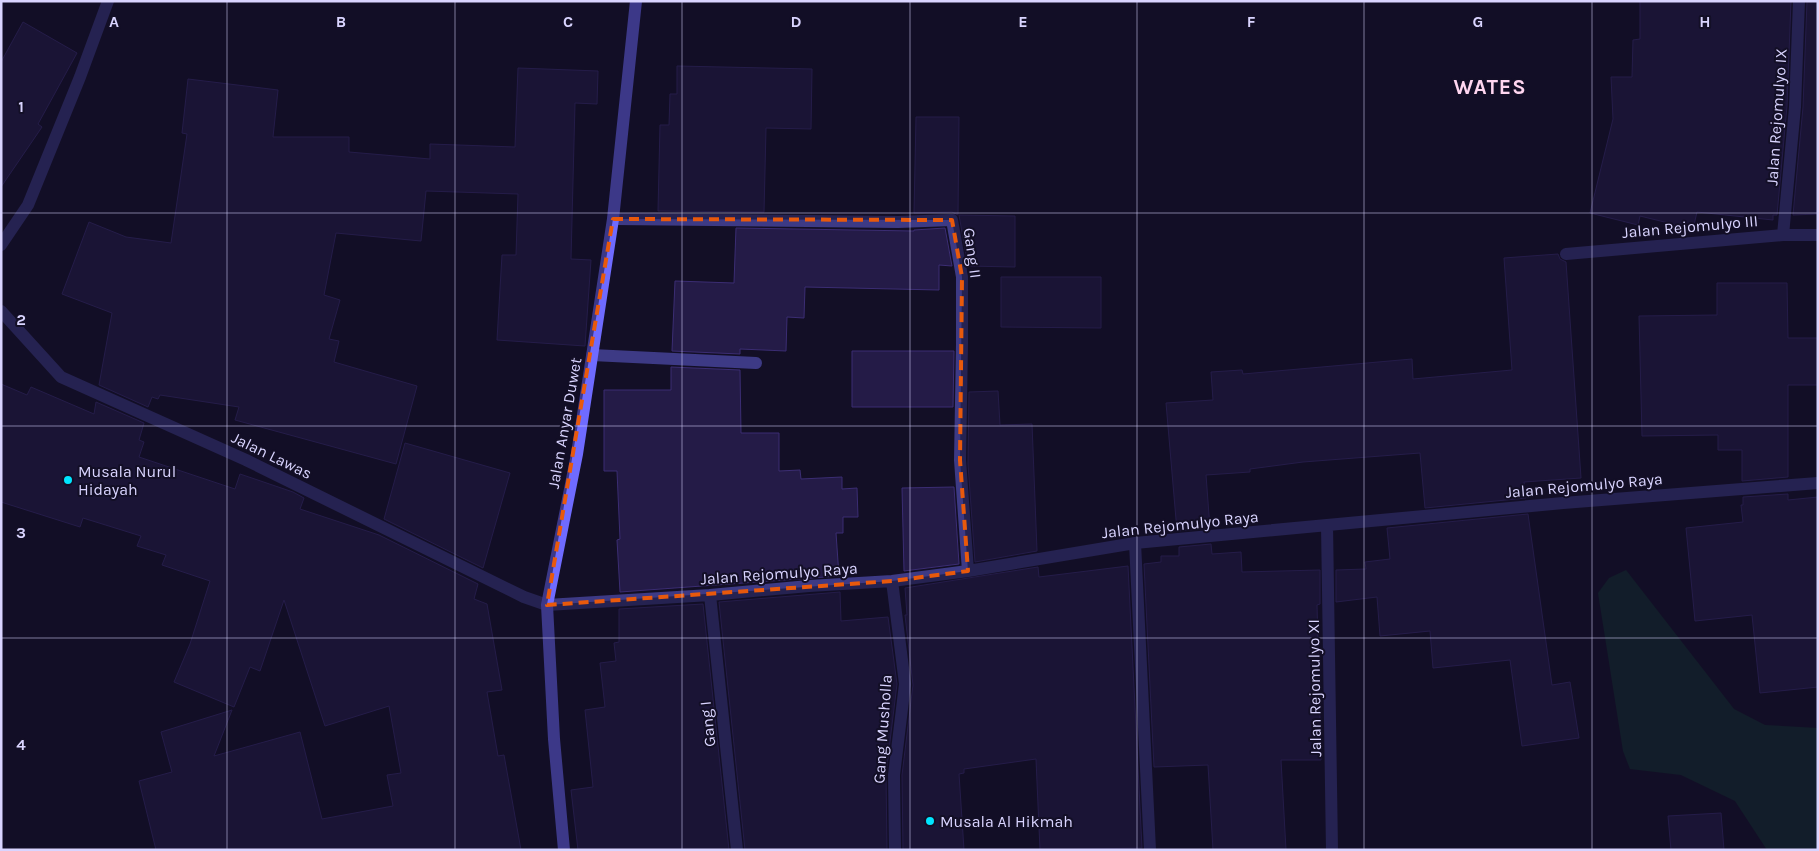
<svg xmlns="http://www.w3.org/2000/svg" width="1819" height="851" font-family="Karla,sans-serif">
  <style>
    .green { fill: #12302f }
    .building { fill: #241b47; stroke: #3b2d73 }
    .lines { fill: none; stroke-linecap: round; stroke-linejoin: round }
    .street { stroke: #3d3a85; stroke-width: 12 }
    .secondary { stroke: #6f6bff; stroke-width: 12 }
    .marked { fill: none; stroke: #e8590c; stroke-width: 4; stroke-dasharray: 10 6; stroke-linejoin: round }
    .grid { fill: none; stroke: #d9d4ff; stroke-width: 1; stroke-opacity: 0.55 }
    .poi-dot { fill: #00e5ff; stroke: #130f26; stroke-width: 2 }
    .labels { text-anchor: middle; stroke-width: 4; stroke-linejoin: round; paint-order: stroke }
    .street-label { font-size: 16px; fill: #d9d4ff; stroke: #130f26 }
    .poi-label { font-size: 16px; fill: #d9d4ff; stroke: #130f26; text-anchor: start }
    .district-label { font-size: 21px; font-weight: bold; letter-spacing: 1px; fill: #ffd6f0; stroke: #130f26 }
    .grid-label { font-size: 16px; text-anchor: middle; font-weight: bold; fill: #d9d4ff; stroke: #130f26; stroke-width: 4; stroke-linejoin: round; paint-order: stroke }
  </style>
  <rect width="100%" height="100%" fill="#130f26"/>
  <!-- green -->
  <path class="green" d="M1626,570l108,139 31,16 53,3v122h-51l-32,-49 -54,-26 -51,-6 -7,-18 -25,-158 11,-15z"/>
  <!-- building -->
  <path class="building" d="M1640,1h151l-4,105 -10,109h-4v5l-76,-8 -4,17 -53,-13 -2,9 -48,-12 23,-94 -2,-42h21l1,-37 7,-1z
    M1807,1h11v213l-25,1 10,-108z
    M23,22l54,31 -39,71 4,3 -41,60v-125z
    M677,66l135,3 -1,60 -45,-1 -2,84 -106,-1 2,-86h9l1,-31h7z
    M518,68l80,3 -1,33 -22,-1 -4,156 20,1 -6,86 -88,-6 5,-85h14l2,-61 -92,-3 -5,50 -85,-8 -12,62 16,5 -11,39 10,2 -5,21 83,24 -21,78 -161,-44 4,-13 -79,-12 -2,4 -6,-2 -4,10 -49,-22 13,-72 -50,-19 27,-72 37,15 45,6 16,-109 -5,-1 6,-54 90,11 -5,47h76v15l81,7v-15l85,3z
    M916,117h43l-1,98 -6,-3 -38,1z
    M959,215l56,1v51l-47,-1z
    M736,228l178,3v-1l31,-2 7,38 -13,-1v25l-134,-3 -1,31 -17,-1 -1,34 -46,-2v5l-68,-3 3,-70 59,2z
    M1558,254l2,5 6,3 15,216 -57,4 2,16 -101,10 -5,-55 -117,9 -53,7v3l-44,3 4,53 -33,3 -11,-128 47,-3 -2,-28 31,-2 1,4 169,-15 1,20 99,-9 -8,-112z
    M1001,277h100v51l-100,-1z
    M1717,283h70l1,55h30v47h-30v92l-46,4v-31h-24v-15l-76,1 -3,-120 78,-1z
    M852,351h102l-1,56h-101z
    M671,367l69,3 1,63h38v38l21,-1 1,9 41,-2v12l15,-1 1,29h-15v16h-7l3,43 -219,16 -3,-52 3,-1 -3,-68h-13v-81h67z
    M1,384l26,11 4,-8 63,27 2,-12 48,21 -5,17 5,2 -5,15 96,32 5,-15 53,18 11,6 -4,11 79,26 99,49 -4,15 13,5 15,86 -15,2 11,64 6,-1 17,95h-365l-17,-69 33,-9 -11,-40 71,-22 -18,46 86,-24 22,87 71,-13 -6,-31 14,-2 -12,-67 -64,20 -41,-126 -24,71 -10,-4 -16,40 -60,-25 16,-38 20,-63 -48,-16 4,-10 -29,-9 4,-10 -58,-18 -3,9 -79,-25z
    M998,391l2,34 32,-1 5,127 -62,11 -7,-98 1,-72z
    M405,443l105,30 -27,95 -99,-49z
    M954,487l5,77 -55,7 -2,-83z
    M1788,494v6l30,-3v190l-58,6 -8,-78 -57,6 -9,-93 57,-6 -2,-17h2v-8z
    M1528,514l24,171 18,-3 9,56 -57,8 -12,-86 -77,8 -3,-37 -50,5 -3,-39 -41,5v-32l30,-1 -1,-7 25,-3 -3,-31z
    M1211,544l1,10 29,-2 1,20 78,-2v34l-3,1 4,155h-40l5,90h-73l-5,-85 -54,2 -10,-203 17,-2v-6h18v-9z
    M1128,566l14,282 -102,2 -4,-91 -72,10v4l-5,1 5,76h-61l-1,-75 11,-90 -8,-70h2l-2,-27 133,-21 1,10z
    M840,592l1,29 47,-4 9,67 -11,90 1,76h-142l-26,-248z
    M703,604l26,246h-151l-7,-60 22,-3 -8,-77 20,-3 -5,-44 16,-2 -2,-18 5,-1v-33z
    M1721,813l3,37h-53l-3,-34z"/>
  <g class="lines">
    <!-- street -->
    <path class="street" d="M613,219l285,3 54,-2 10,57v67l-2,116 8,111
      M1783,235l12,-128 4,-106
      M1,245l27,-40 52,-128 28,-76
      M1566,254l217,-19h35
      M1,311l60,66 185,83 278,137 23,8 163,-10 99,-9 83,-5 76,-10 167,-28 428,-40 255,-20
      M592,355l164,8
      M1327,525l5,325
      M1135,543l15,307
      M892,581l13,103 -11,91 1,75
      M710,595l27,255"/>
    <!-- secondary -->
    <path class="secondary" d="M564,850l-10,-111 -7,-134 30,-151 36,-235 23,-218"/>
  </g>
  <!-- marked area -->
  <path d="M0 0H1819V851H0ZM613,219l339,1 10,57 -2,183 8,111 -76,10 -345,24z" fill="#130f26" fill-opacity=".55" fill-rule="evenodd"/>
  <path class="marked" d="M613,219l339,1 10,57 -2,183 8,111 -76,10 -345,24z"/>
  <!-- grid -->
  <path class="grid" d="M227,1v849M455,1v849M682,1v849M910,1v849M1137,1v849M1364,1v849M1592,1v849M1,213h1817M1,426h1817M1,638h1817"/>
  <!-- markers -->
  <g class="poi-dot">
    <circle cx="68" cy="480" r="5"/>
    <circle cx="930" cy="821" r="5"/>
  </g>
  <g class="labels">
    <!-- street labels -->
    <g class="street-label">
      <text transform="translate(1776 117) rotate(-86)" y="6">Jalan Rejomulyo IX</text>
      <text transform="translate(1690 226) rotate(-5)" y="6">Jalan Rejomulyo III</text>
      <text transform="translate(973 253) rotate(82)" y="6">Gang II</text>
      <text transform="translate(564 423) rotate(-80)" y="6">Jalan Anyar Duwet</text>
      <text transform="translate(272 455) rotate(26)" y="6">Jalan Lawas</text>
      <text transform="translate(1584 485) rotate(-5)" y="6">Jalan Rejomulyo Raya</text>
      <text transform="translate(1180 524) rotate(-6)" y="6">Jalan Rejomulyo Raya</text>
      <text transform="translate(779 573) rotate(-4)" y="6">Jalan Rejomulyo Raya</text>
      <text transform="translate(1314 688) rotate(-91)" y="6">Jalan Rejomulyo XI</text>
      <text transform="translate(707 724) rotate(-96)" y="6">Gang I</text>
      <text transform="translate(882 729) rotate(-86)" y="6">Gang Musholla</text>
    </g>
    <!-- poi labels -->
    <g class="poi-label">
      <text x="78" y="477">Musala Nurul<tspan x="78" dy="18">Hidayah</tspan></text>
      <text x="940" y="827">Musala Al Hikmah</text>
    </g>
    <!-- district labels -->
    <g class="district-label">
      <text x="1490" y="94">WATES</text>
    </g>
  </g>
  <g class="grid-label">
    <text x="114" y="27">A</text>
    <text x="341" y="27">B</text>
    <text x="568" y="27">C</text>
    <text x="796" y="27">D</text>
    <text x="1023" y="27">E</text>
    <text x="1251" y="27">F</text>
    <text x="1478" y="27">G</text>
    <text x="1705" y="27">H</text>
    <text x="21" y="112">1</text>
    <text x="21" y="325">2</text>
    <text x="21" y="538">3</text>
    <text x="21" y="750">4</text>
  </g>
  <!-- border -->
  <rect width="1819" height="851" fill="none" stroke="#d9d4ff" stroke-width="5"/>
</svg>
